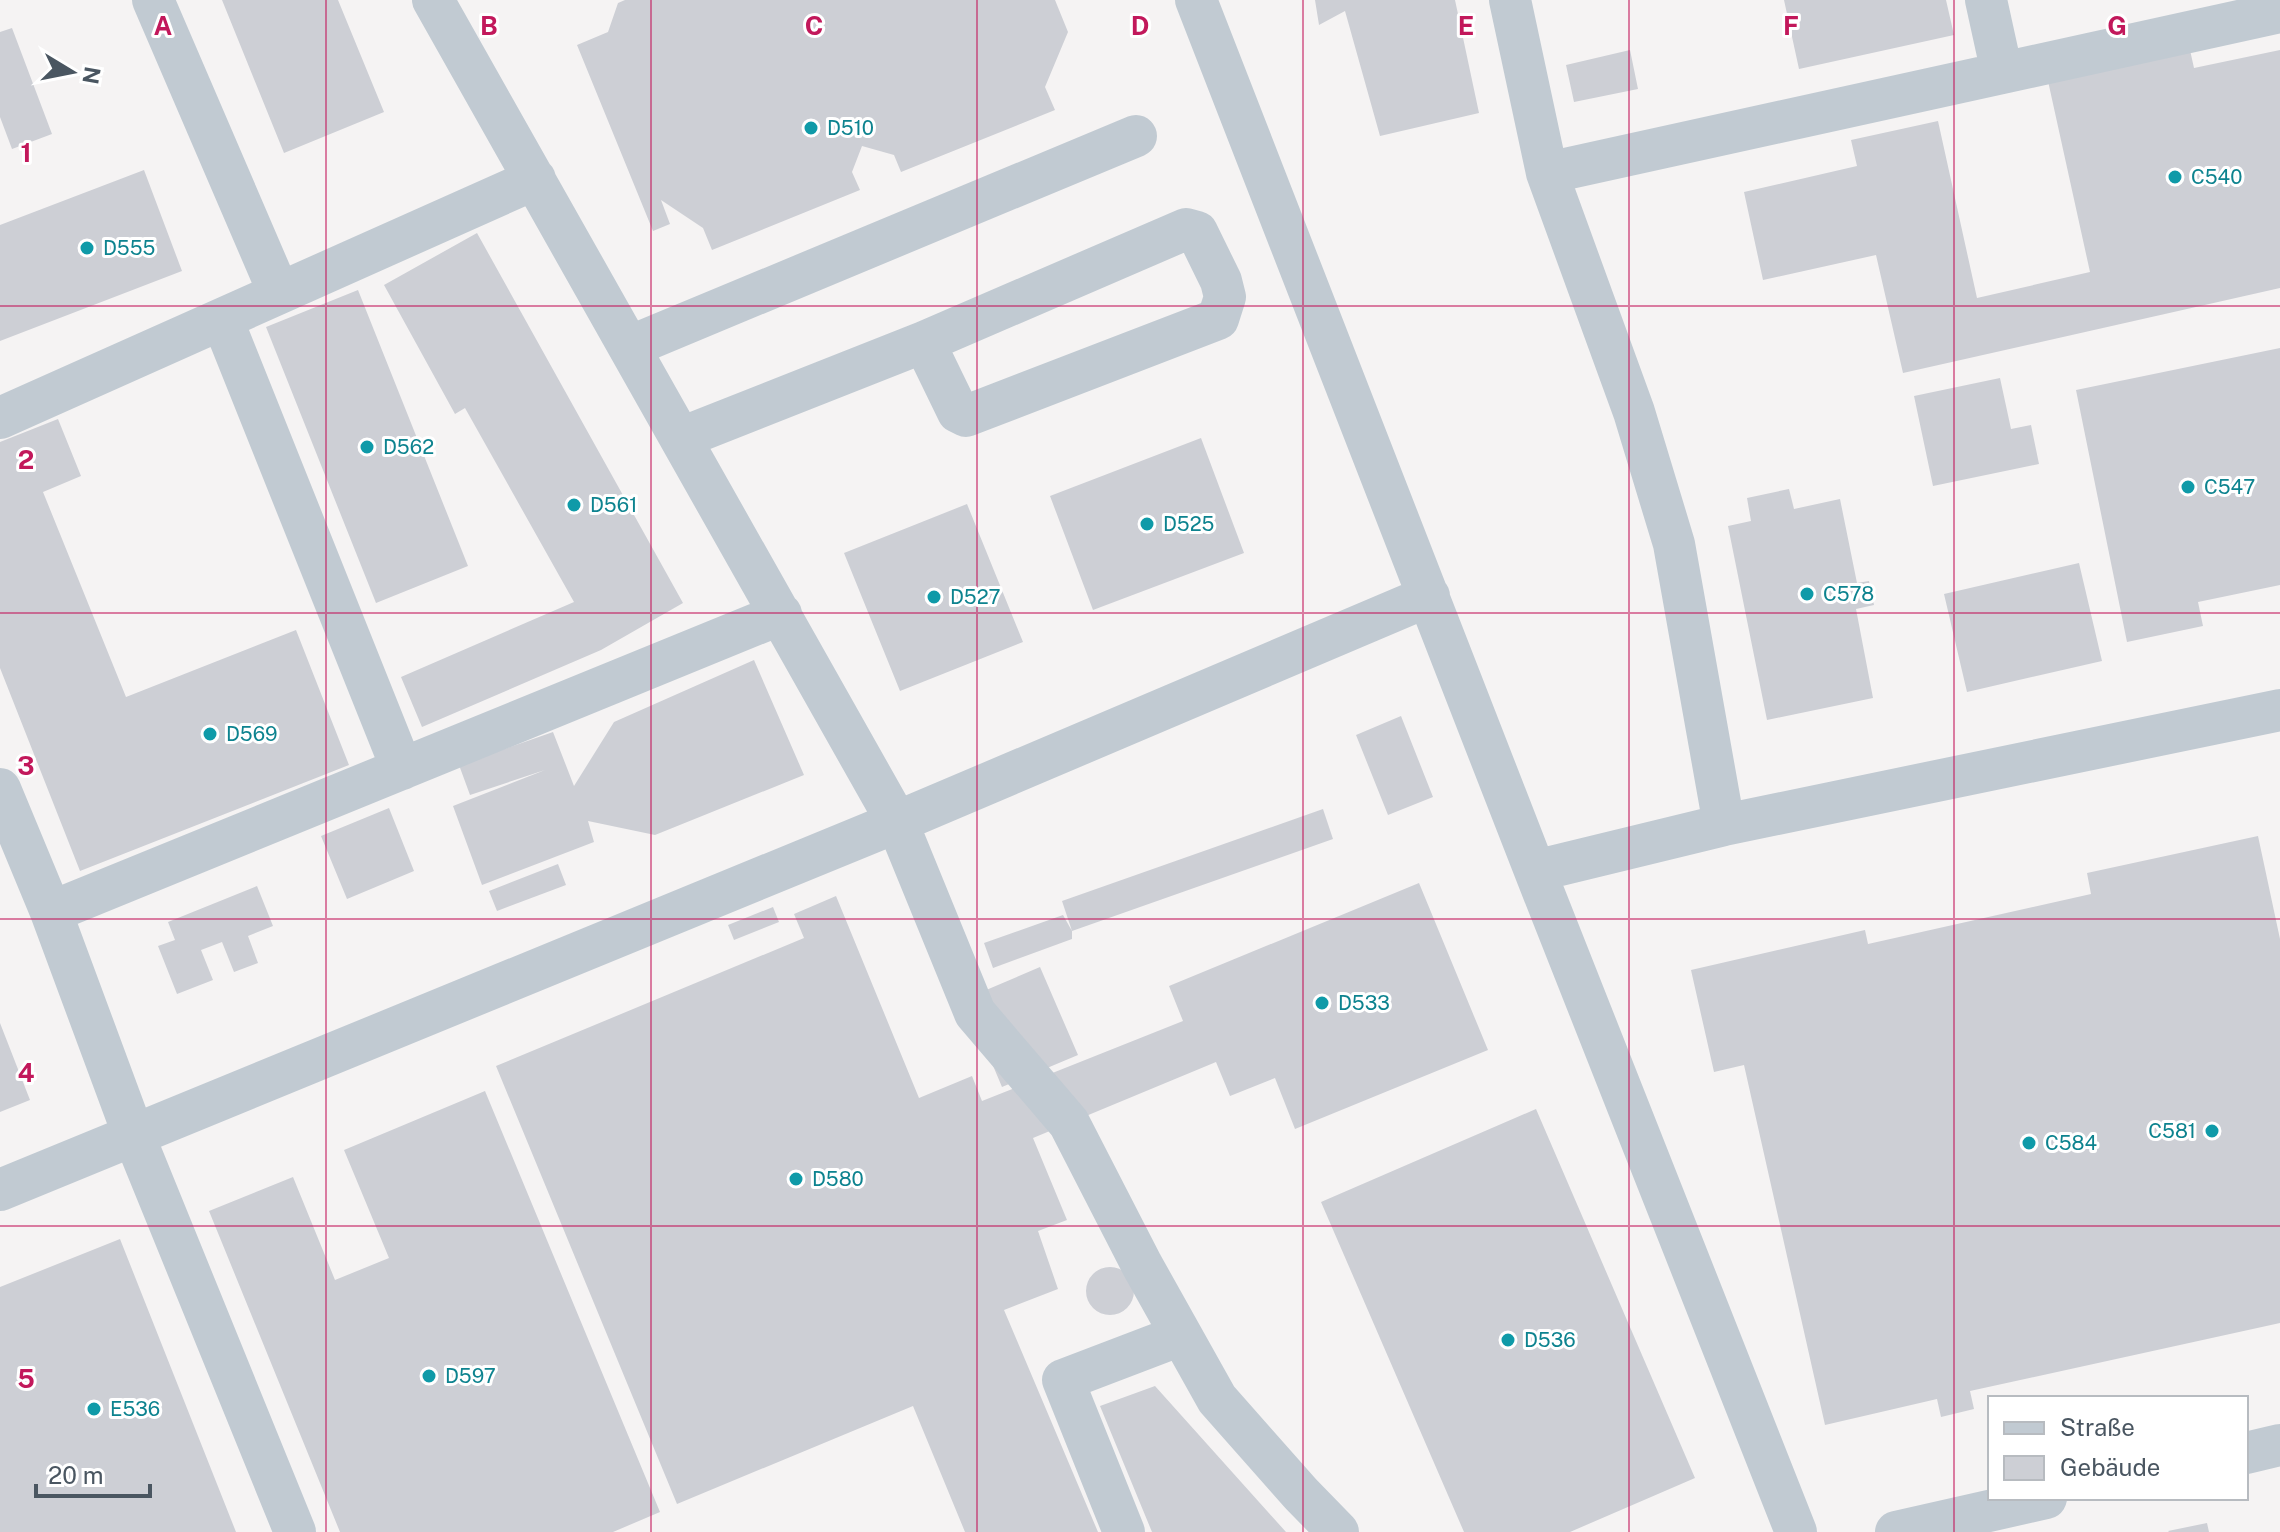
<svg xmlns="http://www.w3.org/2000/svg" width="2280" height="1532" font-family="'Public Sans',sans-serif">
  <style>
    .building { fill: #cdcfd5 }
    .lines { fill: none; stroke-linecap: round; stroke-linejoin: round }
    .minor { stroke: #c1cad2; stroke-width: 42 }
    .grid { fill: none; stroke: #c2185b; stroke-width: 2; stroke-opacity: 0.55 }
    .culture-dot { fill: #0f9aa8; stroke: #fff; stroke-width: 3 }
    .labels { text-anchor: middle; stroke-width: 6; stroke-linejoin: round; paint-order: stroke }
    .culture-label { font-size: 20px; fill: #0d838f; stroke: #fff; text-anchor: start }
    .grid-label { font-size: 26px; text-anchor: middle; font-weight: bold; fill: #c2185b; stroke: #fff; stroke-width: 6; stroke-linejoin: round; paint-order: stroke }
  </style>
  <rect width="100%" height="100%" fill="#f5f3f3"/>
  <!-- building -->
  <path class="building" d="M222,0h116l46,112 -100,41z
    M625,0h430l13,32 -23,55 10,23 -154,62 -7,-17 -32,-9 -10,26 8,18 -148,60 -9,-22 -42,-28 9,24 -17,7 -76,-186 31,-13 10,-29z
    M1315,0h140l24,113 -99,23 -35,-125 -26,14z
    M1784,0h162l8,35 -155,34z
    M12,28l40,106 -40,15 -12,-32v-85z
    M1630,50l8,39 -64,13 -8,-37z
    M2190,50l4,18 86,-18v238l-377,85 -27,-118 -113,25 -19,-88 113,-26 -6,-26 87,-19 39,177 113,-26 -42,-191z
    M144,170l38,101 -182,70v-116z
    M477,233l206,370 -82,47 -179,77 -21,-50 173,-75 -109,-194 -10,6 -71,-129z
    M358,290l110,276 -92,37 -110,-276z
    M2280,348v237l-82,17 5,24 -76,16 -51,-252z
    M2000,378l11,51 20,-4 8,39 -106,22 -19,-90z
    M58,419l23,57 -38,16 83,205 170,-67 53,135 -269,106 -80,-203v-226z
    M1201,438l43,115 -151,57 -43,-114z
    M1789,489l5,20 46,-10 17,84 12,-2 5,24 -18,4 17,89 -106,22 -39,-194 23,-5 -4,-23z
    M967,504l56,138 -123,49 -56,-138z
    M2079,563l23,98 -135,31 -23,-98z
    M754,660l50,115 -149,60 -67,-14 6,21 -112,43 -29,-79 92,-36 -75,25 -11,-30 94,-33 21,54 40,-64z
    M1401,716l32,81 -45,18 -32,-80z
    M389,808l25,63 -67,28 -26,-63z
    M1323,809l10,30 -261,92v8l-79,29 -9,-25 79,-28 9,16 -10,-30z
    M2258,836l22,103v384l-310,68 4,18 -33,8 -4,-18 -112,26 -81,-360 -30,7 -23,-102 174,-40 3,14 223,-50 -4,-21z
    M558,864l8,21 -69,26 -8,-20z
    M1419,883l69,167 -193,79 -20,-51 -45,18 -14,-34 -183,76 34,82 -29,11 20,58 -54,21 94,222h-133l-52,-126 -236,98 -181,-438 308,-128 -10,-24 42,-18 83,202 53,-22 10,25 201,-80 -14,-35z
    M257,886l16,40 -25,10 10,27 -24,9 -12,-30 -21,8 12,30 -36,14 -19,-48 17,-6 -7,-18z
    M773,907l6,15 -45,18 -6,-15z
    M1040,967l38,88 -76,32 -37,-88z
    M0,1023l30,77 -30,12z
    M485,1091l175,421 -47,20h-273l-131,-321 84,-34 42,103 54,-22 -45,-108z
    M1536,1109l159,369 -125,54h-106l-143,-330z
    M120,1239l116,293h-236v-245z
    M1086 1291a24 24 0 1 1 48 0a24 24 0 1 1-48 0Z
    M1155,1386l131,146h-134l-52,-126z
    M2207,1523l2,9h-40l-1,-1z"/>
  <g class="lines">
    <!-- minor -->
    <path class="minor" d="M153,0l126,293
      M433,0l464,822 78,191 94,110 73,142 75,134 84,95 37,38
      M1196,0l339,871 261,661
      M1510,0l37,173 87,239 40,132 50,281
      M1986,0l16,73
      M1547,173l733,-161
      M222,319l180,450
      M629,347l507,-211
      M0,418l535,-239
      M681,438l243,-96 34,70 8,4 252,-97 7,-22 -4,-16 -24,-49 -11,-3 -262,113
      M0,789l51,123 83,224 161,396
      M1535,871l189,-46 556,-115
      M51,912l730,-298
      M0,1190l897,-368 532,-226
      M2246,1453l34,-8
      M1124,1532l-61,-152 118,-45
      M1896,1532l150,-34"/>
  </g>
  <!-- grid -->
  <path class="grid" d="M326,0v1532M651,0v1532M977,0v1532M1303,0v1532M1629,0v1532M1954,0v1532M0,306h2280M0,613h2280M0,919h2280M0,1226h2280"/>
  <!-- markers -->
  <g class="culture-dot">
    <circle cx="811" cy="128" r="8"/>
    <circle cx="2175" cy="177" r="8"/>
    <circle cx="87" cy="248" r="8"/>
    <circle cx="367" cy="447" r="8"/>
    <circle cx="2188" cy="487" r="8"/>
    <circle cx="574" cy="505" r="8"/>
    <circle cx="1147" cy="524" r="8"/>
    <circle cx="1807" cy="594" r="8"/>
    <circle cx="934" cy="597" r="8"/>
    <circle cx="210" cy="734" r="8"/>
    <circle cx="1322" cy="1003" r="8"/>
    <circle cx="2212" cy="1131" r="8"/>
    <circle cx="2029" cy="1143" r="8"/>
    <circle cx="796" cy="1179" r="8"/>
    <circle cx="1508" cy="1340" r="8"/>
    <circle cx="429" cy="1376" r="8"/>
    <circle cx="94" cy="1409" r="8"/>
  </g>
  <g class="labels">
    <!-- culture labels -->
    <g class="culture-label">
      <text x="827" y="135">D510</text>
      <text x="2191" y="184">C540</text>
      <text x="103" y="255">D555</text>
      <text x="383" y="454">D562</text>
      <text x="2204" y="494">C547</text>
      <text x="590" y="512">D561</text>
      <text x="1163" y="531">D525</text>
      <text x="1823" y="601">C578</text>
      <text x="950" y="604">D527</text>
      <text x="226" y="741">D569</text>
      <text x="1338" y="1010">D533</text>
      <text x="2196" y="1138" text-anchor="end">C581</text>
      <text x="2045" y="1150">C584</text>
      <text x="812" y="1186">D580</text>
      <text x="1524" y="1347">D536</text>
      <text x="445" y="1383">D597</text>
      <text x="110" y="1416">E536</text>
    </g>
  </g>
  <g class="grid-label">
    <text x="163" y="35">A</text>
    <text x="489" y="35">B</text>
    <text x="814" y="35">C</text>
    <text x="1140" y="35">D</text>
    <text x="1466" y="35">E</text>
    <text x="1791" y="35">F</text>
    <text x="2117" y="35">G</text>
    <text x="26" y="162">1</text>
    <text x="26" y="469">2</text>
    <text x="26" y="775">3</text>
    <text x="26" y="1082">4</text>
    <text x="26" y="1388">5</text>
  </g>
  <!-- legend -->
  <rect x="1988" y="1396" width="260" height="104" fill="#ffffff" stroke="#b7bbc0" stroke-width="2"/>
  <rect x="2004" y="1422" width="40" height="12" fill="#c1cad2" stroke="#b7bbc0" stroke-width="2"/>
  <text x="2060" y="1436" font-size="24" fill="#4a5661">Straße</text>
  <rect x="2004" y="1456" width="40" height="24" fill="#cdcfd5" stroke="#b7bbc0" stroke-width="2"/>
  <text x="2060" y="1476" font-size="24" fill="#4a5661">Gebäude</text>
  <!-- north arrow -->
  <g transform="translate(72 72) rotate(100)" stroke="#ffffff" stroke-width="6" paint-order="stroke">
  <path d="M0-6L14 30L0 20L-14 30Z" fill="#4a5661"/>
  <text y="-12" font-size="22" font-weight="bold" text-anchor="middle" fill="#4a5661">N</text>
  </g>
  <!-- scale -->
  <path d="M36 1484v12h114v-12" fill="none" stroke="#4a5661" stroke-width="4"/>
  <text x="48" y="1484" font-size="24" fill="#4a5661" stroke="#ffffff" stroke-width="6" paint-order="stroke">20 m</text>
</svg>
